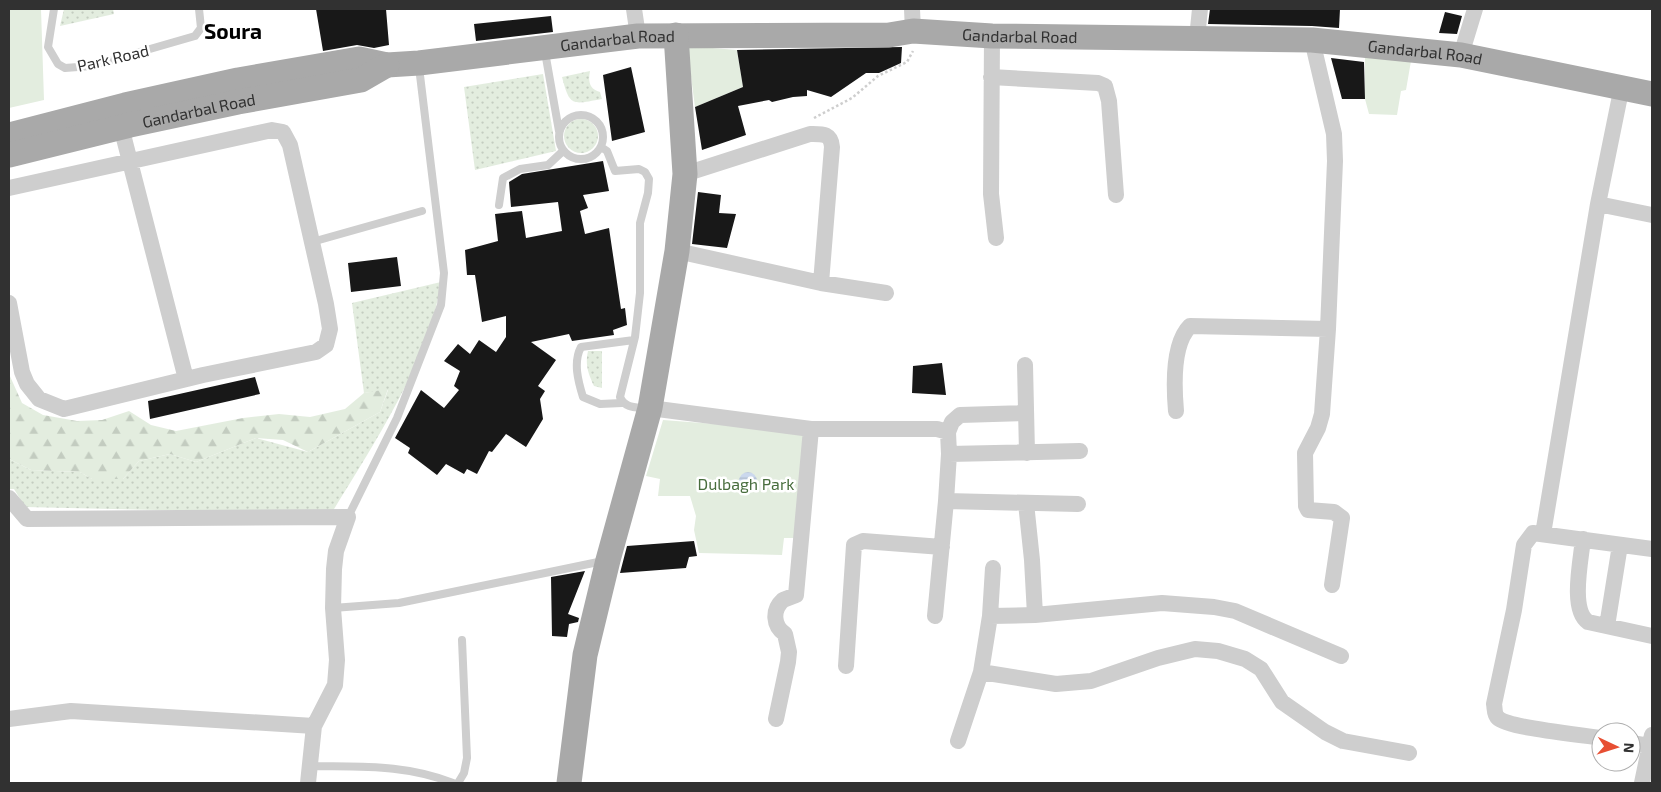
<svg xmlns="http://www.w3.org/2000/svg" width="1661" height="792" font-family="'Exo 2',sans-serif">
  <style>
    .grass { fill: url(#grass-dots) }
    .forest { fill: url(#forest-firs) }
    .park { fill: #e3eddf }
    .water { fill: url(#water-rules) }
    .building { fill: #181818 }
    .lines { fill: none; stroke-linecap: round; stroke-linejoin: round }
    .path { stroke: #cecece; stroke-width: 2.5; stroke-dasharray: 2.5 2.5; stroke-linecap: butt }
    .lane { stroke: #cecece; stroke-width: 8 }
    .street { stroke: #cecece; stroke-width: 16 }
    .primary { stroke: #a9a9a9; stroke-width: 25 }
    .labels { text-anchor: middle; stroke-width: 5; stroke-linejoin: round; paint-order: stroke }
    .street-label { font-size: 16px; fill: #313131; stroke: #fff }
    .park-label { font-size: 16px; fill: #486d3d; stroke: #fff }
    .district-label { font-size: 21px; font-weight: bold; fill: #000; stroke: #fff }
  </style>
  <defs>
    <pattern id="grass-dots" width="8" height="8" patternUnits="userSpaceOnUse" patternTransform="scale(1.25)"><rect width="8" height="8" fill="#e3eddf"/><path d="M2 2h.1M6 6h.1" fill="none" stroke="#c3ccc0" stroke-width="1.8" stroke-linecap="round"/></pattern>
    <pattern id="forest-firs" width="22" height="20" patternUnits="userSpaceOnUse" patternTransform="scale(1.25)"><rect width="22" height="20" fill="#e3eddf"/><path d="M5 1l3.5 6h-7zM16 11l3.5 6h-7z" fill="#c3ccc0"/></pattern>
    <pattern id="water-rules" width="6" height="5" patternUnits="userSpaceOnUse" patternTransform="scale(1.25)"><rect width="6" height="5" fill="#cbd8ed"/><path d="M0 2.5h6" fill="none" stroke="#afbacc"/></pattern>
  </defs>
  <rect width="100%" height="100%" fill="#fff"/>
  <!-- grass -->
  <path class="grass" d="M64,9h49l1,5 -54,12z
    M590,71c-2,10 -1,18 10,21l2,7c-29,5 -32,9 -40,-22z
    M543,74l13,77 -81,19 -11,-83z
    M564 136a17 17 0 1 1 34 0a17 17 0 1 1-34 0Z
    M441,282c-11,78 -69,165 -110,232l-306,-7 -11,-18h-5v-30l22,11 49,2 12,7h31l16,-18 31,-7 26,8 60,-24 52,14 72,-40 8,-22 -24,3 -12,-90z
    M588,351h14v37l-8,-2c-6,-13 -9,-21 -6,-35z"/>
  <!-- forest -->
  <path class="forest" d="M9,374l13,29 21,12 34,6 25,-1 27,-9 22,14 25,6 67,-13 36,-4 31,3 35,-8 19,-16 24,-4 -8,23 -72,40 -25,-12 -27,-2 -60,24 -26,-8 -31,7 -16,18h-31l-12,-7 -49,-2 -22,-11z"/>
  <!-- park -->
  <path class="park" d="M9,9h32l3,91 -35,8z
    M687,46l50,4 6,37 -48,20z
    M1365,57l46,4 -5,29 -5,1 -4,24 -28,-1 -4,-15z
    M663,420l145,11 -9,107h-15l-2,17 -83,-2 -5,-23 2,-14 -6,-20h-32l2,-17 -14,-3z"/>
  <!-- water -->
  <path class="water" d="M739 481a9 9 0 1 1 18 0a9 9 0 1 1-18 0Z"/>
  <!-- building -->
  <path class="building" d="M316,9h70l3,36 -15,3 -17,-3 -34,6z
    M1210,9h130l-1,19 -27,-2 -104,-2z
    M1445,12l17,4 -5,18 -18,-1z
    M551,16l2,16 -77,9 -2,-17z
    M902,47l-1,16 -22,10h-13l-35,24 -24,-7v6l-14,1 -21,5 -3,-2 -31,6 8,29 -44,15 -7,-43 48,-20 -6,-37z
    M1331,58l33,4 1,37h-23z
    M631,67l14,65 -33,9 -9,-66z
    M603,161l6,30 -26,4 5,13 -8,3 5,23 24,-6 12,81 4,-1 2,17 -14,5 1,5 -42,6 -3,-7 -38,8 25,18 -18,26 7,5 -5,8 3,20 -17,28 -20,-13 -14,18 -3,-1 -12,23 -10,-5 -3,5 -18,-10 -9,11 -29,-22 2,-5 -15,-10 26,-48 23,18 15,-18 -5,-4 6,-15 -16,-10 14,-17 12,10 9,-14 17,12 10,-15v-21l-24,6 -7,-47h-8l-2,-25 33,-9 -3,-27 27,-3 4,27 36,-7 -4,-29 -47,5 -2,-25 13,-8z
    M698,192l23,3 -2,18 17,1 -9,34 -35,-4z
    M397,257l4,29 -50,6 -3,-29z
    M942,363l4,32 -34,-2 1,-27z
    M255,377l5,17 -110,25 -2,-18z
    M694,541l3,15 -8,1 -3,11 -66,5 7,-27z
    M585,571l-17,43 11,4 -1,4 -9,2 -2,13 -15,-1 -1,-59z"/>
  <g class="lines">
    <!-- path -->
    <path class="path" d="M814,118l38,-20 26,-22 29,-14 6,-11"/>
    <!-- lane -->
    <path class="lane" d="M54,9l-6,38 10,17 7,4 26,-2 104,-30 6,-8 -2,-19
      M545,52l14,79
      M559 137a22 22 0 1 1 44 0a22 22 0 1 1-44 0Z
      M601,147l6,4 8,20 24,-2 6,3 4,7 -1,14 -8,30v70l-5,44 -15,60c5,11 14,10 25,11
      M499,205l4,-27 17,-9 28,-4 15,-14
      M312,242l110,-31
      M622,403l-22,1 -17,-7c-5,-16 -10,-35 -2,-50l53,-7
      M348,517l49,-99 44,-113 3,-32 -25,-206
      M333,608l66,-5 204,-42
      M310,766c51,1 95,-2 143,17
      M458,783l6,-10 3,-15 -5,-118"/>
    <!-- street -->
    <path class="street" d="M634,9l4,27
      M912,9l1,22
      M992,36l-1,158 5,44
      M1197,38l3,-29
      M1312,40l22,94 1,27 -7,168 -6,85 -4,14 -13,25 1,53 2,4 26,2 8,6 -10,67
      M1461,55l14,-46
      M991,77l107,6 7,3 4,15 7,94
      M119,119l67,260
      M685,174l125,-40c12,0 21,-1 22,13l-11,136
      M9,188l263,-58 11,2 7,13 36,159 4,25 -4,16 -10,7 -113,23 -139,34 -25,-10 -12,-15 -5,-12 -13,-69
      M1598,204l54,11
      M677,251l144,32 65,10
      M1025,365l2,88
      M650,408l161,21h126l11,3 1,22 -3,47 -11,115
      M1176,411c-2,-23 -4,-67 14,-85l138,3
      M948,432l4,-10 8,-7 66,-2
      M949,454l131,-3
      M9,498l18,21 321,-2 -12,34 -2,18 -1,39 4,52 -2,25 -21,41 -6,57
      M946,501l132,3
      M1026,503l6,57 3,55
      M1543,534l55,-330 24,-118
      M1583,539c-2,21 -13,71 5,83l64,14
      M990,616l45,-1 127,-12 52,4 21,4 106,45
      M1607,626l13,-81
      M846,666l8,-121 9,-4 79,6
      M981,672l75,12 35,-3 67,-23 37,-9 23,2 27,8 16,10 21,33 43,30 18,9 66,12
      M9,719l62,-8 243,15
      M776,719l12,-57 1,-10 -4,-18c-12,-8 -13,-24 -2,-34l13,-5 15,-166
      M1601,738c-18,-3 -93,-10 -103,-20 -4,-3 -3,-9 -4,-14l20,-94 10,-65 9,-12 119,16
      M958,741l23,-69 9,-56 3,-48
      M1631,743l19,3
      M1642,783l10,-48"/>
    <!-- primary -->
    <g class="primary">
      <path id="s1" d="M9,135l116,-30 113,-25 121,-21 28,6 32,-2 219,-27 251,-1 24,-4 79,5 320,4 149,15 191,39"/>
      <path id="s2" d="M9,155l121,-30 108,-23 123,-22 26,-15"/>
      <path d="M569,783l16,-128 23,-95 42,-152 27,-157 8,-77 -9,-139"/>
    </g>
  </g>
  <g class="labels">
    <!-- street labels -->
    <g class="street-label">
      <text dy="6" stroke="none"><textPath href="#s1" startOffset="1022">Gandarbal Road</textPath></text>
      <text dy="6" stroke="none"><textPath href="#s1" startOffset="619">Gandarbal Road</textPath></text>
      <text dy="6" stroke="none"><textPath href="#s1" startOffset="1428">Gandarbal Road</textPath></text>
      <text transform="translate(113 58) rotate(-13)" y="6">Park Road</text>
      <text dy="6" stroke="none"><textPath href="#s2" startOffset="195">Gandarbal Road</textPath></text>
    </g>
    <!-- park labels -->
    <g class="park-label">
      <text x="746" y="490">Dulbagh Park</text>
    </g>
    <!-- district labels -->
    <g class="district-label">
      <text x="233" y="39">Soura</text>
    </g>
  </g>
  <!-- border -->
  <rect width="1661" height="792" fill="none" stroke="#313131" stroke-width="20"/>
  <!-- north arrow -->
  <g transform="translate(1616 747) rotate(94)"><circle r="24" fill="#ffffff" stroke="#adadad"/>
  <path d="M0-4L9 19L0 12L-9 19Z" fill="#e74f33"/>
  <text y="-8" font-size="14" font-weight="bold" text-anchor="middle" fill="#313131">N</text>
  </g>
</svg>
